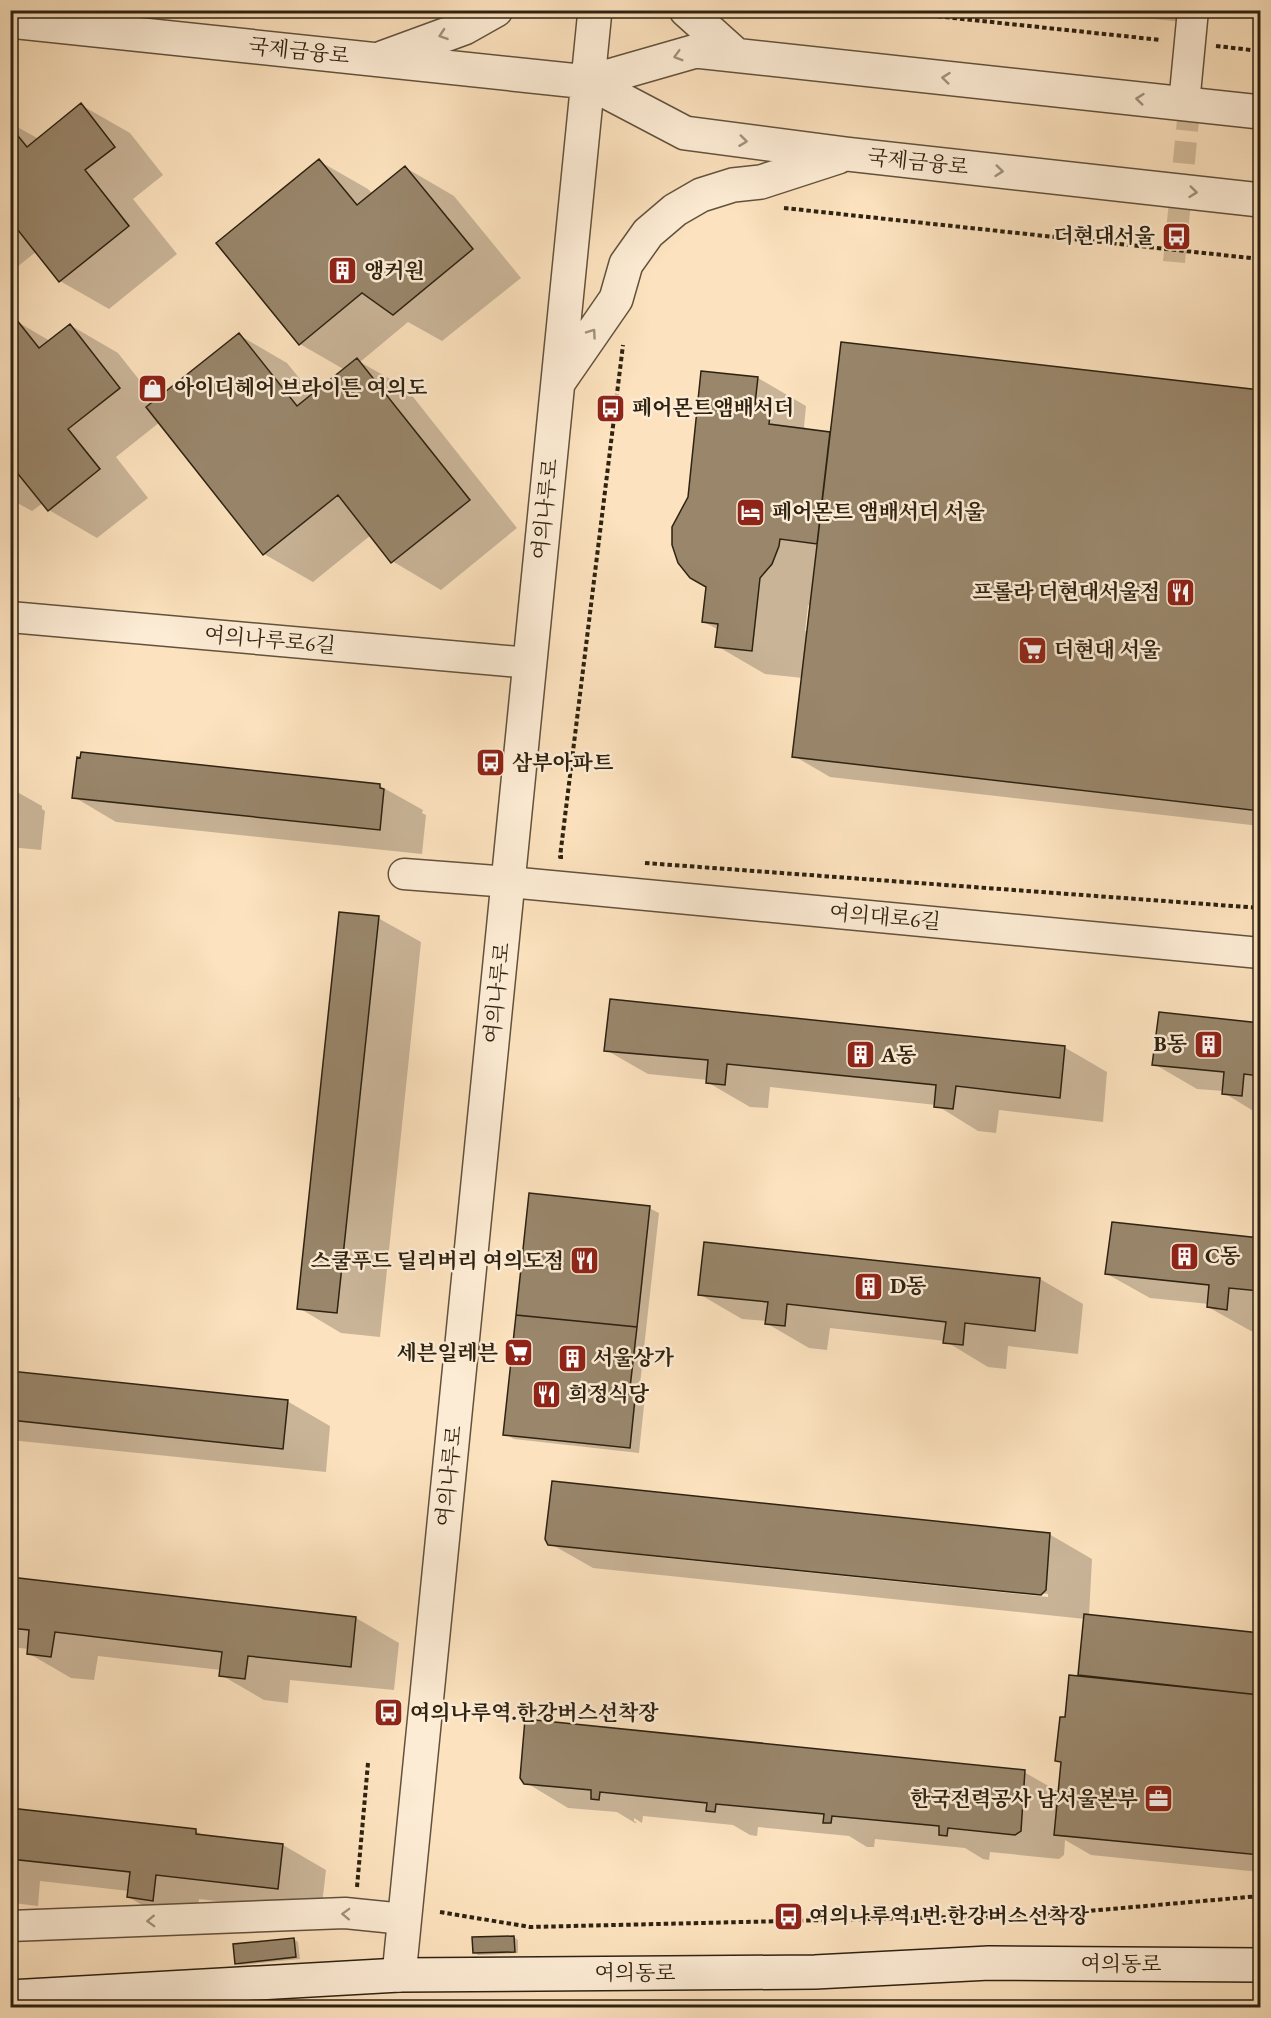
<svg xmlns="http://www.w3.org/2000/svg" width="1271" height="2018" font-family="'EB Garamond','Noto Serif KR',serif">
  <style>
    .shadow { fill: #0003; fill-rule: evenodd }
    .building { fill: #99866b; stroke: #2e2211; stroke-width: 1.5 }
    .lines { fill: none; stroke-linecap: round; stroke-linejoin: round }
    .pedestrian-tunnel { stroke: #d3bc9b; stroke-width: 22; stroke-dasharray: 22 11; stroke-linecap: butt }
    .minor-casing { stroke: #62523c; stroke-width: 33 }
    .tertiary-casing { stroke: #62523c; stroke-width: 36 }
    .secondary-casing { stroke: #2e2211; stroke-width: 36 }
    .path { stroke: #2e2211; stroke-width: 4; stroke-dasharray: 4.5 3; stroke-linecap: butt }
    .minor { stroke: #fdecd5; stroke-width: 30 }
    .tertiary { stroke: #fdecd5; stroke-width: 33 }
    .secondary { stroke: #fdecd5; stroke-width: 33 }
    .oneway { stroke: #a0917d }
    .labels { text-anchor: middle; stroke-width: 5; stroke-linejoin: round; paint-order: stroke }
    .street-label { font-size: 21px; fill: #2e2211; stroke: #fdecd5 }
    .poi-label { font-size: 21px; font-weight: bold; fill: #2e2211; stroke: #fdecd5; text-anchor: start }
  </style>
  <rect width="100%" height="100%" fill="#fce2be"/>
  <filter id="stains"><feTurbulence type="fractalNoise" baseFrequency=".00333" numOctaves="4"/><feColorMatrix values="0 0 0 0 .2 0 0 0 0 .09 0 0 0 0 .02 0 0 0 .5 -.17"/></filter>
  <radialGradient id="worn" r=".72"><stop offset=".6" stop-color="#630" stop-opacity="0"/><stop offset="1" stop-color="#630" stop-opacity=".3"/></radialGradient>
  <!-- shadow -->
  <path class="shadow" d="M1187,10l-4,12 -106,-11z
    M81,105l49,28 33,42 -30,24 44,55 -68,55 -49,-28 -23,-30 -25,20 -2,-1v-147l29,16z
    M319,161l49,28 5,5 33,-26 48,28 67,82 -79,63 -34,-19 -48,40 46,26 111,140 -76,62 -49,-29 -21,-26 -58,47 -49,-28 -104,-132 -44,35 32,41 -51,40 -48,-28 -6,-7 -11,8 -22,-12v-173l6,-5 34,20 20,-16 48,28 38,48 83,-66 48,28 26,32 32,-25 -45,-26z
    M842,344l418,47v435l-430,-49 -36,-21 9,-78 -38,-4 -48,-28 2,-16 -15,-8 54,-244 48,28 -2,21 7,4 21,3zM812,602l-4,29h-3l3,-25z
    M380,786l43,24 -1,3 4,2 -4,39 -306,-32 -42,-25z
    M10,788l32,18v3l3,2 -4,39 -31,-3z
    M378,918l43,24 -41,395 -39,-4 -42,-25z
    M1160,1014l100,10v91l-36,-22v-2l-27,-2 -43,-25z
    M1064,1047l43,25 -4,50 -104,-12 -3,23 -18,-2 -42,-26 -166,-18 -2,21 -18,-1 -43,-25 1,-2 -60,-6 -42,-24z
    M10,1092l10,6 -3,61 -7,-1z
    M649,1208l10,5 -20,180 6,3 -6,57 -125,-14 -9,-5z
    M1113,1223l147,16v93l-9,-1 -43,-24 1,-3 -59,-6 -43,-24z
    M1040,1279l43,25 -5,50 -70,-8 -2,23 -18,-2 -43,-26 -115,-13 -3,22 -18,-2 -43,-25 1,-2 -25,-2 -43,-25z
    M10,1372l277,29 43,25 -4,46 -316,-32z
    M1049,1534l43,25 -3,57 171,19v237l-169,-17 -26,-15 -1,15 -5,4 -69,-7 -1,8 -6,-1 -18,-11 -90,-9 -1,8h-7l-18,-11 -91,-9 -1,9 -7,-1 -17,-10 -90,-9 -1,7 -8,-5v3l3,2h-2l-18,-11 -49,-4 -43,-26 499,-10 35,20 3,-29 -5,-2 10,-42 18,-41 -6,-3 6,-56 -492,-51 -44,-25zM589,1547l459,47v3l-459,-47z
    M10,1578l346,40 43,25 -5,47 -104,-10 -2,23 -24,-3 -43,-25v-5l-123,-14 -4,24 -23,-2 -43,-25 1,-4 -19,-2z
    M10,1809l186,22 10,6 77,8 43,25 -5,43 -122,-14 -3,25 -25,-3 -43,-24 1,-6 -89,-10 -2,25 -25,-3 -3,-1z
    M514,1937l4,3v13l-40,2 -4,-3z
    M294,1939l4,3 2,17 -60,6 -4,-2z"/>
  <!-- building -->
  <path class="building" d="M81,103l34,44 -30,23 44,56 -70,56 -49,-62v-94l17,21z
    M319,159l38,46 48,-39 68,83 -80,66 -31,-22 -63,52 -83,-102z
    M16,319l23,29 31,-24 50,64 -52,41 32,40 -52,42 -38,-47v-140z
    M239,333l58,73 60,-48 113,142 -79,63 -53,-68 -75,60 -117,-148z
    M841,342l419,48v421l-468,-54z
    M701,371l57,6 -3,27 16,2 -2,18 61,8 -13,112 -37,-5 -1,7 -7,18 -12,14 -8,73 -37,-4 3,-23 -16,-2 4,-35 -16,-9 -12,-15 -6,-18v-18l16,-30z
    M81,752l299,32v4l4,1 -4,41 -308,-32 5,-41 3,1z
    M339,912l40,4 -42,397 -40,-4z
    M610,999l455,47 -5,52 -104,-12 -3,23 -19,-2 2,-22 -209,-21 -2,21 -19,-2 2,-23 -104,-9z
    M1159,1012l101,11v53l-16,-2 -2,22 -20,-2 2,-22 -72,-7z
    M529,1193l121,13 -13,121 -121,-12z
    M1112,1222l148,16v53l-31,-3 -2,22 -20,-3 2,-22 -104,-11z
    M704,1242l336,36 -5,53 -70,-8 -2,22 -20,-2 3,-21 -159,-18 -2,22 -20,-2 3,-22 -70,-7z
    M516,1315l121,12 -7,61 6,1 -6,59 -127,-13z
    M10,1371l278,29 -5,49 -273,-29z
    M552,1481l498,52 -4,57 -5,5 -493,-50 -3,-6z
    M10,1577l346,40 -5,50 -103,-11 -3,23 -26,-3 3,-24 -167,-20 -4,25 -24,-3 2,-24 -19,-2z
    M1084,1614l176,19v62l-182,-20z
    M1069,1675l191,20v160l-206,-20 7,-73 -6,-1 5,-44h5z
    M525,1719l500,51 -4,61 -6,4 -67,-7 -1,8 -8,-1v-9l-107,-10 -1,7h-8l1,-9 -108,-10 -1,8 -9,-1 1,-8 -107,-11 -1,8 -8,-1v-9l-67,-6 -4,-6z
    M10,1808l186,21v5l87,10 -5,45 -122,-14 -3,26 -26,-4 3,-25 -120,-13z
    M514,1936l1,16 -42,1 -1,-16z
    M294,1938l2,19 -61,7 -2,-20z"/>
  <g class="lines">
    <!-- pedestrian-tunnel -->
    <path class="pedestrian-tunnel" d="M1174,262l17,-172"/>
    <defs>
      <path id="minor" d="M1184,104l9,-94
        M10,617l520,46
        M404,874l105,8 751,71
        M10,1926l335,-13 59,6"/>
      <path id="tertiary" d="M686,10l50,45
        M10,21l578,61 97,51 161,21 414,46
        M382,58l82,-30 32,-18
        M588,82l108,-31 564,61
        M560,380l56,-81 10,-35 22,-31 27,-23 26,-15 32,-10 28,-3 77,-25
        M399,1975l196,-1965"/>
      <path id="secondary" d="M10,1997l389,-22 416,-3 174,-9 271,2"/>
    </defs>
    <!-- minor casing -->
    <use href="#minor" class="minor-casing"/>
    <!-- tertiary casing -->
    <use href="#tertiary" class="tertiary-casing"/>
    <!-- secondary casing -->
    <use href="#secondary" class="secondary-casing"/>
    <!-- path -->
    <path class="path" d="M878,10l283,30
      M1216,46l44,5
      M784,208l476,51
      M563,857h-3l63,-512
      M645,863l615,45
      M357,1887l11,-124
      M440,1912l90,15 512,-12 218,-19"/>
    <!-- minor -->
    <use href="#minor" class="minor"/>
    <!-- tertiary -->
    <use href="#tertiary" class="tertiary"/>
    <!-- secondary -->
    <use href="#secondary" class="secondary"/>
  </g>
  <!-- one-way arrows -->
  <defs><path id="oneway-chevron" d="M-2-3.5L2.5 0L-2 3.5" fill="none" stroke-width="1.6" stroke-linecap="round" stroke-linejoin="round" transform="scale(1.5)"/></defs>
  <g class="oneway">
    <use href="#oneway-chevron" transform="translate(443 35) rotate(161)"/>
    <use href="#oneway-chevron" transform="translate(678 56) rotate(164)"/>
    <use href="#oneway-chevron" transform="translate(946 78) rotate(-174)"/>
    <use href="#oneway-chevron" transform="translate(1140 99) rotate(-174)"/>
    <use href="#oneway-chevron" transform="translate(743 141) rotate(7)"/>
    <use href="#oneway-chevron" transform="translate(999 171) rotate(6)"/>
    <use href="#oneway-chevron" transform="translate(1193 192) rotate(6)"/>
    <use href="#oneway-chevron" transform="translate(592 333) rotate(-55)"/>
    <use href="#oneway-chevron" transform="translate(346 1914) rotate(-178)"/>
    <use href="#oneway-chevron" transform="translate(151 1921) rotate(178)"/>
  </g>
  <!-- icons -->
  <defs>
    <symbol id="bus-square" viewBox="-11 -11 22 22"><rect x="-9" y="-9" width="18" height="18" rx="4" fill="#8f2418" stroke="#fdecd5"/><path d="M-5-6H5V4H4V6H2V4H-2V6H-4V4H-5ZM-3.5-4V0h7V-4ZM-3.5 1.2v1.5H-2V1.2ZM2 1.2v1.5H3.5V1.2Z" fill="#fff"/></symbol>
    <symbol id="building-square" viewBox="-11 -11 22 22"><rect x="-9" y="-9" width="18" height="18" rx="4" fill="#8f2418" stroke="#fdecd5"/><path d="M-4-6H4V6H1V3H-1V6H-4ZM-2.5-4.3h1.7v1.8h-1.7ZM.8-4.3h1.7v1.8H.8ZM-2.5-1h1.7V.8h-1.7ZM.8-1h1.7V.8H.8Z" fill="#fff"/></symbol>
    <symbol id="shop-square" viewBox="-11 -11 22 22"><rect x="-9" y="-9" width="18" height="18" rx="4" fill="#8f2418" stroke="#fdecd5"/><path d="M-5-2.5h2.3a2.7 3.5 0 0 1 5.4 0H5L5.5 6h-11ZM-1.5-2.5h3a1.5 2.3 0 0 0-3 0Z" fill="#fff"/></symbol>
    <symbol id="hotel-square" viewBox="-11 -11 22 22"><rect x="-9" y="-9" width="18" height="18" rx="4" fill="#8f2418" stroke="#fdecd5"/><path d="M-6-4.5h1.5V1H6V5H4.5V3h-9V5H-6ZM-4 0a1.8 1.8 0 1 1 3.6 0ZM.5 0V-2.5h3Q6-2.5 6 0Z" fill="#fff"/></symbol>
    <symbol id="restaurant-square" viewBox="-11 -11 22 22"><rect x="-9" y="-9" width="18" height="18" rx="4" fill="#8f2418" stroke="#fdecd5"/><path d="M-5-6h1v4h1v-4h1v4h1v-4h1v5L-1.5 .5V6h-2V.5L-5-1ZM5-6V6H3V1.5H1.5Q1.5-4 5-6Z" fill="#fff"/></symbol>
    <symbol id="supermarket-square" viewBox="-11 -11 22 22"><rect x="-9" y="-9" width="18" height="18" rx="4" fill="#8f2418" stroke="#fdecd5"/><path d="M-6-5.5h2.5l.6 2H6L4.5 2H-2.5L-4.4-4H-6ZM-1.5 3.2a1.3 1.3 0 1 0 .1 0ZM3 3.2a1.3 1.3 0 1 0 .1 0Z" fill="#fff"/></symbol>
    <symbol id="office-square" viewBox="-11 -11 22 22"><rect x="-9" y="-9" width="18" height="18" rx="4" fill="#8f2418" stroke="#fdecd5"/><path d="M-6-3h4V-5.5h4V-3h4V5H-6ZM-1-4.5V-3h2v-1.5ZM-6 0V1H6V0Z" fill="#fff"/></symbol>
  </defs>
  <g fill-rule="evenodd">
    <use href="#bus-square" x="1160" y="220" width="33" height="33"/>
    <use href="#building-square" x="326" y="254" width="33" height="33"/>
    <use href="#shop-square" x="136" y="372" width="33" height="33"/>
    <use href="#bus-square" x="594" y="392" width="33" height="33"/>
    <use href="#hotel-square" x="734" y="496" width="33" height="33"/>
    <use href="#restaurant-square" x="1164" y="576" width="33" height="33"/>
    <use href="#supermarket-square" x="1016" y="634" width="33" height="33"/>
    <use href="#bus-square" x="474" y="746" width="33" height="33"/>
    <use href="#building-square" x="1192" y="1028" width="33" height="33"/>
    <use href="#building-square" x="844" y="1038" width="33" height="33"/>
    <use href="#building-square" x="1168" y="1240" width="33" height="33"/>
    <use href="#restaurant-square" x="568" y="1244" width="33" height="33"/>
    <use href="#building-square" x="852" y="1270" width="33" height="33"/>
    <use href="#supermarket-square" x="502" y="1336" width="33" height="33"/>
    <use href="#building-square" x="556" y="1342" width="33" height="33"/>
    <use href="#restaurant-square" x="530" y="1378" width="33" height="33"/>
    <use href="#bus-square" x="372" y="1696" width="33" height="33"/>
    <use href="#office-square" x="1142" y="1782" width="33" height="33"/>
    <use href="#bus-square" x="772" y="1900" width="33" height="33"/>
  </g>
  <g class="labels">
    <!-- street labels -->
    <g class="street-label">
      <text transform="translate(299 51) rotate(6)" y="7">국제금융로</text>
      <text transform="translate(918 162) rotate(6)" y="7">국제금융로</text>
      <text transform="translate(545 509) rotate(-84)" y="7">여의나루로</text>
      <text transform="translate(270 640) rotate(5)" y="7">여의나루로6길</text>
      <text transform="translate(885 917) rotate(5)" y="7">여의대로6길</text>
      <text transform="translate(497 993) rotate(-84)" y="7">여의나루로</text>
      <text transform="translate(449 1476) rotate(-84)" y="7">여의나루로</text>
      <text x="1121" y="1971">여의동로</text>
      <text x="635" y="1980">여의동로</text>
    </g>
    <!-- poi labels -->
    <g class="poi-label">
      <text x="1155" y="243" text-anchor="end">더현대서울</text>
      <text x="364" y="278">앵커원</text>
      <text x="174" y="395">아이디헤어 브라이튼 여의도</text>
      <text x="632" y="415">페어몬트앰배서더</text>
      <text x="772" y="519">페어몬트 앰배서더 서울</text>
      <text x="1160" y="599" text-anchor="end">프롤라 더현대서울점</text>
      <text x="1054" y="657">더현대 서울</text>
      <text x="512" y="770">삼부아파트</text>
      <text x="1187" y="1051" text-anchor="end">B동</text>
      <text x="881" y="1062">A동</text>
      <text x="1205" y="1263">C동</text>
      <text x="564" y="1268" text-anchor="end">스쿨푸드 딜리버리 여의도점</text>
      <text x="890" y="1293">D동</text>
      <text x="498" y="1360" text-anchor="end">세븐일레븐</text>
      <text x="593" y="1365">서울상가</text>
      <text x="568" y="1401">희정식당</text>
      <text x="410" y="1720">여의나루역.한강버스선착장</text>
      <text x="1138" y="1806" text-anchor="end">한국전력공사 남서울본부</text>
      <text x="809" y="1923">여의나루역1번.한강버스선착장</text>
    </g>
  </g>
  <!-- margin -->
  <rect width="1271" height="2018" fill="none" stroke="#fce2be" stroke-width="36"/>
  <rect x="12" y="12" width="1247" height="1994" fill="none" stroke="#2e2211" stroke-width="3"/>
  <rect x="18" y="18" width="1235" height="1982" fill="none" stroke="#2e2211" stroke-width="1.5"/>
  <rect width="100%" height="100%" filter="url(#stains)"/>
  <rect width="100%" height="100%" fill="url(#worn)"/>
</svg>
